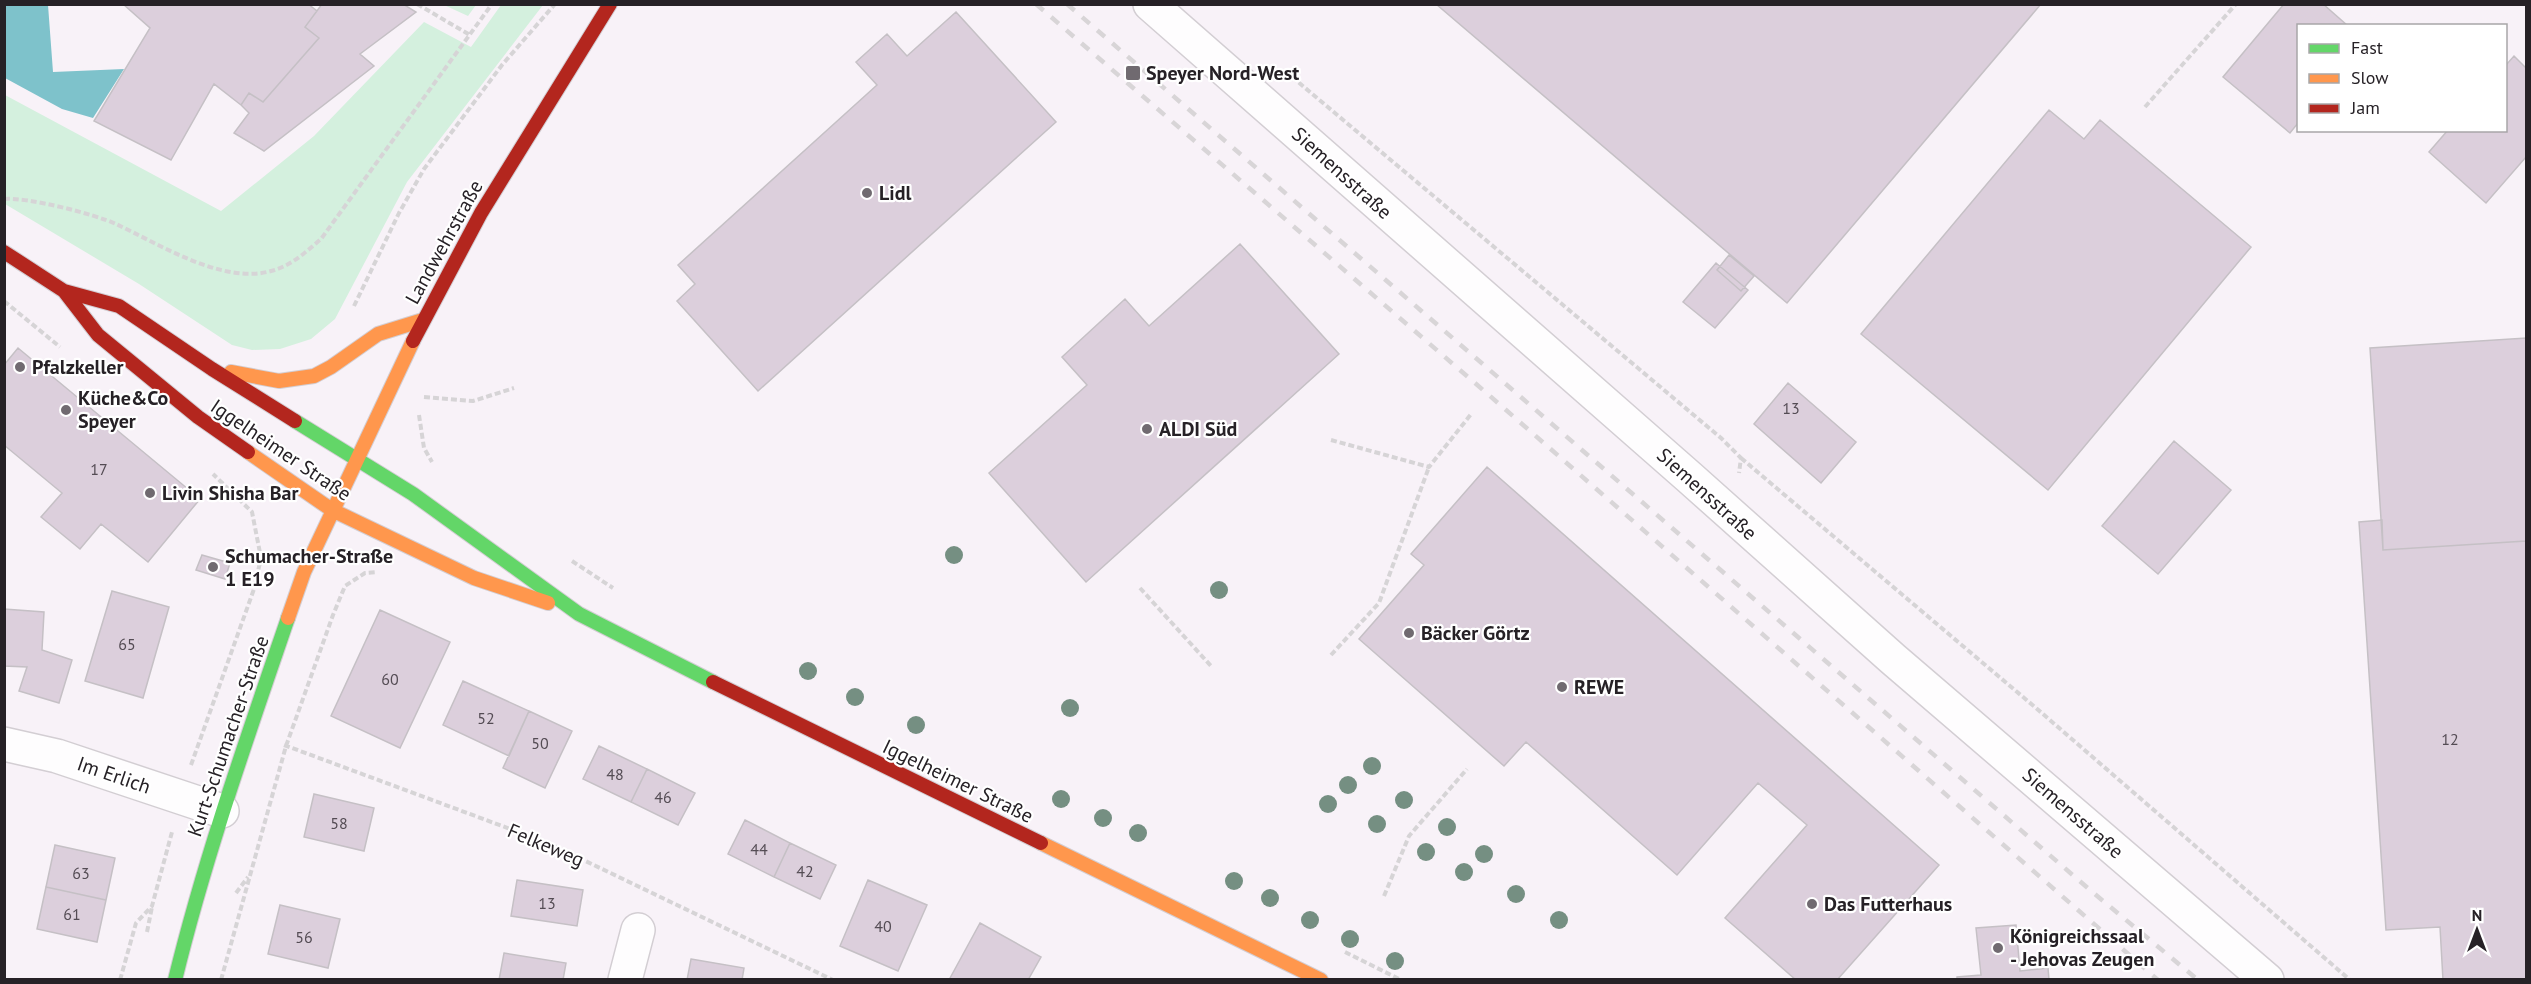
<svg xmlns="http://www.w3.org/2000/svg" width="2531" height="984" font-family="'PT Sans',sans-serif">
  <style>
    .green { fill: #d4f0de }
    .water { fill: #7ec2cb }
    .pier { fill: #f8f2f8 }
    .building { fill: #dccfdc; stroke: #c5c0c5; stroke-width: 1.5 }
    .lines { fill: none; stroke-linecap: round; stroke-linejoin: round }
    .street-casing { stroke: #d3ced3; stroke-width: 36 }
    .fast-casing { stroke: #d3ced3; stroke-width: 16 }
    .slow-casing { stroke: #d3ced3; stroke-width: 16 }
    .jam-casing { stroke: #d3ced3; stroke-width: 16 }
    .path { stroke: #d6d4d6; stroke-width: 4; stroke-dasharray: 6 3; stroke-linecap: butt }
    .street { stroke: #fefdfe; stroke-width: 33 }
    .fast { stroke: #63d668; stroke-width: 14 }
    .slow { stroke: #ff974d; stroke-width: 14 }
    .jam { stroke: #b3261e; stroke-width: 14 }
    .rail { stroke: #d8d5d7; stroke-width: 4.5; stroke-dasharray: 10 10; stroke-linecap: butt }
    .tree { fill: #758f82 }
    .poi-dot { fill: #706a70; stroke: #fff; stroke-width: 2 }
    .labels { text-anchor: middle; stroke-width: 4.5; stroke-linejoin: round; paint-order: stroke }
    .number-label { font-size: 16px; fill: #544c54 }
    .poi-label { font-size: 20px; font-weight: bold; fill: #262126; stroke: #fff; text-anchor: start }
    .street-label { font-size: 20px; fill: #262126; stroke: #fff }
  </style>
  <rect width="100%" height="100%" fill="#f8f2f8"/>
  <!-- green -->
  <path class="green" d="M444,5h32l-8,11z
    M501,5h42l-136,177 -72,137 -24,20 -31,10 -28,1 -20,-5 -93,-61 -134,-80v-109l216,116 93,-75 110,-114 47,25z"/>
  <!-- water -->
  <path class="water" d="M4,5h44l5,67 71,-3 -31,49 -31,-9 -57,-31z"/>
  <!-- pier -->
  <path class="pier" d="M51,4l5,65 68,-2 -69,3z"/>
  <!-- building -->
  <path class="building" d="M123,4h185l9,7 -12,16 14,11 -56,64 -14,-9 -8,12 -27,-21 -43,76 -77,-39 56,-93z
    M322,4h81l13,8 -56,42 14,12 -110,85 -30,-18 15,-20 -8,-8 8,-12 14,9 56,-64 -14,-11z
    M1436,4h605l-254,299z
    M2284,4h39l25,22h-50v97l-8,10 -67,-56z
    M956,12l100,110 -298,269 -81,-90 18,-17 -17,-19 199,-180 -21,-23 31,-28 20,22z
    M2514,56l12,12v89l-40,46 -57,-51 19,-22h58v-65z
    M2049,110l35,29 16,-19 151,127 -203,243 -187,-156z
    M1240,244l99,110 -253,228 -97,-109 98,-88 -25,-28 63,-58 24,27z
    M1729,255l25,21 -13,15 -24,-21z
    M1716,263l32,27 -33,38 -32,-26z
    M2526,338v203l-143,9 -13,-202z
    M18,348l182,151 -52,63 -47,-38 -21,25 -39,-32 21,-24 -58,-48v-80z
    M1788,383l68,59 -35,41 -67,-59z
    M2174,441l57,49 -73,84 -56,-48z
    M1487,467l452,398 -102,115h-41l-71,-62 82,-93 -49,-42 -81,92 -151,-133 -22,24 -145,-127 65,-74 -13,-11z
    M2382,520l1,30 143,-9v439h-83l-3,-53 -54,3 -27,-408z
    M202,555l28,8 -5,16 -29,-9z
    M112,591l57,16 -26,91 -58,-17z
    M4,609l40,3 -2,38 30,10 -13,43 -40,-12 8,-24 -23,-1z
    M380,610l70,32 -50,106 -69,-32z
    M463,681l66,30 -20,45 -66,-31z
    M529,711l43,20 -27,57 -42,-20z
    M599,746l48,23 -16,33 -48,-23z
    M647,769l48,24 -17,32 -47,-23z
    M314,794l60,14 -10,43 -60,-14z
    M745,820l45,23 -16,34 -46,-23z
    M790,843l46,22 -16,34 -46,-22z
    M55,845l60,13 -9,42 -60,-13z
    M517,880l66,10 -6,36 -66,-10z
    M868,880l59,25 -29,66 -58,-25z
    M46,887l60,13 -9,42 -60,-13z
    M280,905l60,14 -12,49 -60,-14z
    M980,923l61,34 -13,23h-79z
    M2016,925l4,46 28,-3 1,12h-92v-3l24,-2 -5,-47z
    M504,953l62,10 -3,17h-64z
    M691,959l53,9 -2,12h-55z"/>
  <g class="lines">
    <defs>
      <path id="street" d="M1150,4l539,473 204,182 374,321
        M4,744l53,12 165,55
        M625,980l13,-50"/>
      <path id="fast" d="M295,421l118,73 166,120 134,68
        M175,980c30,-123 72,-242 113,-362"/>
      <path id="slow" d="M231,372l48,9 35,-5 17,-9 47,-33 45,-14
        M248,452l84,58 142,68 74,25
        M288,618l16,-46 109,-231
        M1041,843l280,137"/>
      <path id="jam" d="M4,252l60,39 55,15 93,63 83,52
        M64,291l34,44 100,82 50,35
        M413,341l68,-128 129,-209
        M713,682l328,161"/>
    </defs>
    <!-- street casing -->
    <use href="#street" class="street-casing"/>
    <!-- fast casing -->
    <use href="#fast" class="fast-casing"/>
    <!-- slow casing -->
    <use href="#slow" class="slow-casing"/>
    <!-- jam casing -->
    <use href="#jam" class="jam-casing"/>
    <!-- path -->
    <path class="path" d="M417,4l53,31
      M1285,71l436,367 20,20 -2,15
      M2145,107l91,-103
      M4,199c24,-2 90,15 112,25 43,20 107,61 155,47 20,-5 35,-19 50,-32l171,-235
      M4,301l56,46
      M354,306l45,-93 25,-44 78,-104 53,-61
      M424,397l49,4 41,-13
      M419,415l5,33 8,14
      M1331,440l98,27 43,-54
      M1741,458l295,250 314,272
      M572,561l41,27
      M1140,588l71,78
      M1331,655l48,-52 50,-136
      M284,745l264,98 285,137
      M191,765l63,-176 7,-31 -9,-46 -39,-38
      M236,893l12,-16
      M1384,896l25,-60 58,-67
      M147,932l5,-25
      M1345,952l56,28
      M120,980l16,-57 16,-17 20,-74
      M221,980l65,-234 47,-131 12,-29 20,-13 12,-1"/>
    <!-- street -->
    <use href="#street" class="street"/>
    <!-- fast -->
    <use href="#fast" class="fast"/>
    <!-- slow -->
    <use href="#slow" class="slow"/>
    <!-- jam -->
    <use href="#jam" class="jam"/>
    <!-- rail -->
    <path class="rail" d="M1036,4l454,392 668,584
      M1067,4l1023,886 108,90"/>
  </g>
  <!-- trees -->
  <g class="tree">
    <circle cx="954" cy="555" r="9"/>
    <circle cx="1219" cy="590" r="9"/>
    <circle cx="808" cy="671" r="9"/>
    <circle cx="855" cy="697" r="9"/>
    <circle cx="1070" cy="708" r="9"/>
    <circle cx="916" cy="725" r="9"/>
    <circle cx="1372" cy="766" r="9"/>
    <circle cx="1348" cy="785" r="9"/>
    <circle cx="1061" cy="799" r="9"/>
    <circle cx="1404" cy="800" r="9"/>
    <circle cx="1328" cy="804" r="9"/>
    <circle cx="1103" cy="818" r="9"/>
    <circle cx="1377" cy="824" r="9"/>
    <circle cx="1447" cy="827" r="9"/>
    <circle cx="1138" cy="833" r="9"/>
    <circle cx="1426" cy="852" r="9"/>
    <circle cx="1484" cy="854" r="9"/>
    <circle cx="1464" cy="872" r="9"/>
    <circle cx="1234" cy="881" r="9"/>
    <circle cx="1516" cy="894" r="9"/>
    <circle cx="1270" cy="898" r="9"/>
    <circle cx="1310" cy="920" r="9"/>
    <circle cx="1559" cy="920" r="9"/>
    <circle cx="1350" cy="939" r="9"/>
    <circle cx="1395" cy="961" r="9"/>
  </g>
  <!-- markers -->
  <g class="poi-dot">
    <rect x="1125" y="65" width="16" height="16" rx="3"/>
    <circle cx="867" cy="193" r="6"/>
    <circle cx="20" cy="367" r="6"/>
    <circle cx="66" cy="410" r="6"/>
    <circle cx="1147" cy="429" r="6"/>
    <circle cx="150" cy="493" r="6"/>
    <circle cx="213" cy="567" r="6"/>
    <circle cx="1409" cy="633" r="6"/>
    <circle cx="1562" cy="687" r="6"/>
    <circle cx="1812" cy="904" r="6"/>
    <circle cx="1998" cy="948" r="6"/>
  </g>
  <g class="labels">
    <!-- number labels -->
    <g class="number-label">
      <text x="1791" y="414">13</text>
      <text x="99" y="475">17</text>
      <text x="127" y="650">65</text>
      <text x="390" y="685">60</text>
      <text x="486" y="724">52</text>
      <text x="2450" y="745">12</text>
      <text x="540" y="749">50</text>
      <text x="615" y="780">48</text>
      <text x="663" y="803">46</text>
      <text x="339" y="829">58</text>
      <text x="759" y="855">44</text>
      <text x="805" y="877">42</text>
      <text x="81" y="879">63</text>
      <text x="547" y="909">13</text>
      <text x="72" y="920">61</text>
      <text x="883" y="932">40</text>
      <text x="304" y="943">56</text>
    </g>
    <!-- poi labels -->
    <g class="poi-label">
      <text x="1146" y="80">Speyer Nord-West</text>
      <text x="879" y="200">Lidl</text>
      <text x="32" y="374">Pfalzkeller</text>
      <text x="78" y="405">Küche&amp;Co<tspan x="78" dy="23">Speyer</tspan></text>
      <text x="1159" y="436">ALDI Süd</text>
      <text x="162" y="500">Livin Shisha Bar</text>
      <text x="225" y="563">Schumacher-Straße<tspan x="225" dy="23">1 E19</tspan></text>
      <text x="1421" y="640">Bäcker Görtz</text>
      <text x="1574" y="694">REWE</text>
      <text x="1824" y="911">Das Futterhaus</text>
      <text x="2010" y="943">Königreichssaal<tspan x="2010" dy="23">- Jehovas Zeugen</tspan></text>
    </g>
    <!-- street labels -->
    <g class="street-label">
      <text transform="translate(1342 173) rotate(42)" y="7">Siemensstraße</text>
      <text transform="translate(444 242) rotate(-61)" y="7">Landwehrstraße</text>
      <text transform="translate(281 450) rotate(34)" y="7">Iggelheimer Straße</text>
      <text transform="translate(1707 494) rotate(42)" y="7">Siemensstraße</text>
      <text transform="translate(228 736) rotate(-71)" y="7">Kurt-Schumacher-Straße</text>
      <text transform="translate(114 775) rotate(19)" y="7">Im Erlich</text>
      <text transform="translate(958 781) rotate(26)" y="7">Iggelheimer Straße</text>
      <text transform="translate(2073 813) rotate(41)" y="7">Siemensstraße</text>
      <text transform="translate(546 845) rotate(23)" y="7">Felkeweg</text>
    </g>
  </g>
  <!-- border -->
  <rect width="2531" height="984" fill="none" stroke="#262126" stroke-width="12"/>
  <!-- legend -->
  <rect x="2297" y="24" width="210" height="108" fill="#ffffff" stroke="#a8a6a8" stroke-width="1.5"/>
  <rect x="2309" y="44" width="30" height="9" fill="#63d668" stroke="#a8a6a8" stroke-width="1.5"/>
  <text x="2351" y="54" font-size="18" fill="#262126">Fast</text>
  <rect x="2309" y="74" width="30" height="9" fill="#ff974d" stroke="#a8a6a8" stroke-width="1.5"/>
  <text x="2351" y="84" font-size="18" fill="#262126">Slow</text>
  <rect x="2309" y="104" width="30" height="9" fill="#b3261e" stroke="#a8a6a8" stroke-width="1.5"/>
  <text x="2351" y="114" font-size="18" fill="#262126">Jam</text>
  <!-- north arrow -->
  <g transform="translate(2477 930)" stroke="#ffffff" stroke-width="4.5" paint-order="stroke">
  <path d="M0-4.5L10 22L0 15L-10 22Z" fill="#262126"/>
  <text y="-9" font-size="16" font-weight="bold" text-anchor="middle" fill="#262126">N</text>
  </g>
</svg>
